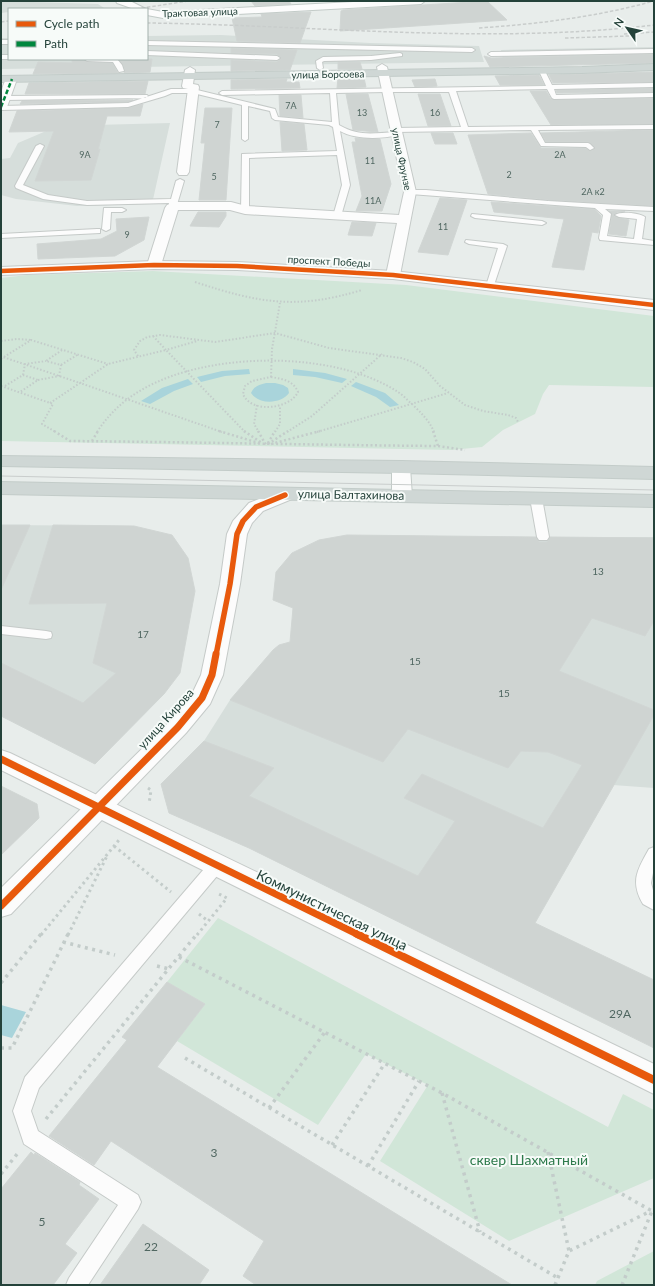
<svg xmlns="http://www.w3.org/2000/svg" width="655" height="1286" font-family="Lato,sans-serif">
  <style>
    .built { fill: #d6dedb }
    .green { fill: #d1e6d8 }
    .water { fill: #a9d4db }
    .building { fill: #cfd4d2; stroke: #d1d6d4 }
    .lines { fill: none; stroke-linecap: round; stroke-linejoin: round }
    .service-casing { stroke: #c5cac8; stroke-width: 2 }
    .minor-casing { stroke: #c5cac8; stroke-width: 2 }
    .tertiary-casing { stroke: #c5cac8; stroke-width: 2 }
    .secondary-casing { stroke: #c3cbc8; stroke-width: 2 }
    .primary-casing { stroke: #c3ccc9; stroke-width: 2 }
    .path-far3 { stroke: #c3ccca; stroke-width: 2; stroke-dasharray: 1.5 2; stroke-linecap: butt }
    .path-far2 { stroke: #c3ccca; stroke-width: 2.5; stroke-dasharray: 2 2.5; stroke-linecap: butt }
    .path-far1 { stroke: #c3ccca; stroke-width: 3; stroke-dasharray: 2.5 3.5; stroke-linecap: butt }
    .path { stroke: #c3ccca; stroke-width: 3.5; stroke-dasharray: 3 4.5; stroke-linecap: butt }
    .service { fill: #fcfcfc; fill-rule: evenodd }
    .minor { fill: #fcfcfc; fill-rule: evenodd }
    .tertiary { fill: #fcfcfc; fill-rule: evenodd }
    .secondary { fill: #fcfcfc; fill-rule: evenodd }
    .primary { fill: #cfd7d5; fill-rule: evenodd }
    .tram { stroke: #c9cdcc; stroke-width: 1 }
    .rail { stroke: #c9cdcc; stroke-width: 1.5; stroke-dasharray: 3.5 2; stroke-linecap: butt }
    .quiet { stroke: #00873e; stroke-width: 2.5; stroke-dasharray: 4.5 2.5; stroke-linecap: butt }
    .cycleway-far3-casing { stroke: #f7fbf9; stroke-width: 6 }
    .cycleway-far2-casing { stroke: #f7fbf9; stroke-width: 8 }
    .cycleway-far1-casing { stroke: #f7fbf9; stroke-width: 10 }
    .cycleway-casing { stroke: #f7fbf9; stroke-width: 11 }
    .cycleway-far3 { stroke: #e8590c; stroke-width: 4.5 }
    .cycleway-far2 { stroke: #e8590c; stroke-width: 5.5 }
    .cycleway-far1 { stroke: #e8590c; stroke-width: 7 }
    .cycleway { stroke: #e8590c; stroke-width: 8 }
    .labels { text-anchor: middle; stroke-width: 4; stroke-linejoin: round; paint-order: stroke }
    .far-number-label { font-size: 9px; fill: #506761 }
    .far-street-label { font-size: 10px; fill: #24423a; stroke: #f7fbf9 }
    .number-label { font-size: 10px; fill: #506761 }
    .street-label { font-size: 12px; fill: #24423a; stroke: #f7fbf9 }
    .near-number-label { font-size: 12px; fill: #506761 }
    .near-street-label { font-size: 14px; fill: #24423a; stroke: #f7fbf9 }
    .near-park-label { font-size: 14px; fill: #2d7a4b; stroke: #f7fbf9 }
  </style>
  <rect width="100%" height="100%" fill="#e8edeb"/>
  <!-- built -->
  <path class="built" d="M1,1l97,3 6,4 -95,1v3l-8,1z
    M221,35l149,8 109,3 5,16 -483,7v-31h8v21h138v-23z
    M654,47v10l-151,2 -2,-9z
    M170,123l-18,81 -75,2 -61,-7 -15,-4v-36l9,-1 8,-15 40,-17z
    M1,525l133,1 54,32 -24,136 -69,70 -94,-48z
    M347,535l192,2h115v251l-41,-3 -108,189 -256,-126 -80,-35 -8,-29 43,-43 26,-41 60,-58z"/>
  <!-- green -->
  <path class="green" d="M153,271l253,14 248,31v71l-105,-2 -6,9 -8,20 -32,16 -21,17 -31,3 -450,-9v-163l26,-3z
    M218,918l390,209 15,-33 31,16v68l-145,63 -129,-80 48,-76 -62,-31 -48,71 -141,-84 28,-37 -38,-22z
    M654,1251v34h-59l2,-4z"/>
  <!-- water -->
  <path class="water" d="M249,369l1,5 -25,2 -24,6 -4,-5 25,-6z
    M293,369l32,4 22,6 -5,4 -27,-6 -22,-2z
    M188,379l5,5 -19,7 -24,13 -9,-3 21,-13z
    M356,382l29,11 14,12 -9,2 -14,-10 -25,-11z
    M266,383h9l8,2 5,3 1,5c-8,11 -30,12 -38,0 3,-7 8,-8 15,-10z
    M1,1005l25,7 -14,26 -11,-3z"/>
  <!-- building -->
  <path class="building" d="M251,1h38l2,3 -36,2z
    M487,1l20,19 -167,11 1,-20 2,-1z
    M311,12l-11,31 -63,-2 -5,-23 30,-1 -1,-3z
    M231,48l66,2 -7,20 -59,1v-11l46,2 4,-4 -4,-4 -46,-1z
    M654,54v9l-164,4 -6,-11 7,2z
    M72,59h11l4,3 25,1 6,10 -85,1 5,-12 34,1z
    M119,59h33l-2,13 -26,1 1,-2 -2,-6z
    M338,62h22l2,7h-24z
    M654,72v10l-101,1 -4,-8z
    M539,75l5,10h-44l-5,-9z
    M338,78h26l2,9 -29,1z
    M287,79l-1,3h13l1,6 -69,1v-9z
    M435,79l2,7 -22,1 -3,-7z
    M148,81l-3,13h-120l4,-11z
    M654,88v4l-97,1 -1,-3z
    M530,91h16l5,8 3,1 100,-2v26l-103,1z
    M346,94h22l10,38 -25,-2z
    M418,94h22l11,32h-23z
    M279,95h22l2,23 -23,-2z
    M133,100l-5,2 -108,2 2,-3z
    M143,104l-3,12h-33l-9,34 2,-1 -9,31 -56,1 19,-50 -45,1 8,-21 111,-3z
    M205,108h27l-6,92h-27l6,-57h-4z
    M280,122l24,2 3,26 -25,1z
    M654,130v76l-106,-6 -60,-6 -20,-59 63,-2 10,15h44l6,3 4,-3 -6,-6h-43l-5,-9z
    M431,133h22l4,11h-22z
    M355,138l25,1 11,45 -9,27h-26l6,-15 -10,-54h4z
    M440,198l27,2 -19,55 -30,-3z
    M491,202l103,7 7,7 -3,17 -6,-1 -8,38 -32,-3 12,-48 -70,-7z
    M609,211h16l-8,1 -3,4 5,2 10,2 -3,16 -17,-2 3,-20z
    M198,212h28v4l-7,11 -29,-1z
    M149,217l-5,23 -29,16 -77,3 -1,-15 64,-5 16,-8 -1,-12z
    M352,222l24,1 -4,13 -24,-1z
    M1,525h29l-29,65z
    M53,525l81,1 38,9 16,23 7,33 -15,82 -16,21 -69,70 -94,-48v-53l82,40 33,-30 -23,-10 14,-60 -78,1z
    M347,535l189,2 3,5h8l3,-5 104,1v83l-9,15 -53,-18 -33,53 95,39v5l-119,208 119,57v68l-405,-200 -80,-35 -8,-29 43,-43 70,27 -25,28 169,80 37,-55 -51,-23 18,-24 121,54 39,-63 -34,-13 -27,-1 -13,17 -100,-39 -25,33 -153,-62 43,-50 6,-5 11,-3 3,-34 -20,-8 3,-28 16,-19 27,-13z
    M1,786l36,18 2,14 -38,37z
    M167,982l38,22 -48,63 355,218h-256l-13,-9 21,-35 -153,-100 -17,24 -45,-29 78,-96 -5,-3z
    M31,1152l3,3 1,-2 45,29 -1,3 20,14 -34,45 12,9 -24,32h-52v-96z
    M143,1224l66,46 -10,15h-99z"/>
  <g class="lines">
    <defs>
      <path id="service" d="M1,40h8v4h-8z
        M147,41l325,7 3,2 -3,2 -325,-7z
        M654,49v4l-163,3 -3,-2 3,-2z
        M147,51l130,5 3,2 -3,2 -130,-5z
        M400,53l2,1v2l-31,4 -47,1 -2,1 1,6 -3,2 -3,-2 -1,-7 7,-4 48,-1z
        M1,55h8v4h-8z
        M84,59h33l5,6 2,6 -5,1 -6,-10 -26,-1z
        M542,69l3,2 7,14 102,-2v4l-100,2 2,6 98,-2v4l-100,2 -2,-1 -5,-9 -91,2 12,36 186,-2v4l-116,1 7,13h43l2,1 4,4 -4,2 -4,-3 -45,-1 -10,-16 -135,2 3,2 -1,1c-17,4 -42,5 -58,-4l10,54 -9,31 -4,2 -4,-2 9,-31 -5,-30 -88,3v52l-4,2 -4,-2 1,-56 95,-3 -4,-24 -4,-2 -54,-5 -3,-2 -2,-7 -22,-5v33l-3,2 -3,-2v-34l-49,-12h-21l-7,3 -37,11 -127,3v-4l127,-3 43,-14h22l82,20 3,8 54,5 -2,-29 -108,2 -3,-2 3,-2 324,-5 -7,-15zM385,92h64l12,35 -65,1 -3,2 3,2c-23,1 -36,5 -57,-7l-3,-32z
        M147,95l1,1 -3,2 -141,2 -3,-2 3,-2z
        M40,144l4,2 -21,39 25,10 39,6 84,-2 5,-18 4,-2 4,2 -8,27 -1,2h-6l-1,-2 1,-5 -82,2 -44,-6 -27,-11 -1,-2 21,-40z
        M407,190h19l122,11 106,6v4l-49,-2 6,5 -4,22 27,3 3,-20 -18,-2 -4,-2c6,-4 24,-2 30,2l-3,22 12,2v4l-54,-5 -1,-2 4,-23 -8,-7 -185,-14 -4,-2z
        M104,208h18l4,2 -4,2h-11l-1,17 -4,2 -4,-2z
        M472,214l70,7 4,2 -4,2 -67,-7 -4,-2z
        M97,229h3v4l-99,5v-4z
        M466,240l37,4 4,2 -14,42 -3,1 -4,-3 12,-38 -29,-4 -4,-2z
        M536,495l6,3 7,39 -2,3h-8l-2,-3 -7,-39z
        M1,626l45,5 5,1 1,3 -1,3 -5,1 -45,-5z
        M654,847v21l-3,15 3,11v16l-11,-6c-13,-22 -6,-34 6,-55z
        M216,860l6,2 2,4 -2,4 -183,218 -8,23 7,20 100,64 3,7 -3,7 -50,76h-22l3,-7 49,-73 -94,-61 -11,-33 12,-34 185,-215z"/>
      <path id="minor" d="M382,64l5,3 29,125 -16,83 -2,3 -5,1 -5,-1 -2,-3 11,-52 -152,-9 -15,-4h-52l-17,55 -2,3 -5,1 -5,-1 -2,-3 18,-57 2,-3 9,-3h55l15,4 153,9 5,-23 -27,-125z
        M190,67l5,3 -2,14 5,1 1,2 -10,85 -2,3h-8l-2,-3 11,-83 -5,-1 -1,-2 3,-16z
        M12,76l5,3 -10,28 -6,3c0,-10 -1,-31 11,-34z
        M1,750l9,3 644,311v30l-653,-324z"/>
      <path id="tertiary" d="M154,261l83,1 156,9 261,29v10l-261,-31 -156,-9 -83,-1 -153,6v-8z
        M285,489l7,2 2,4 -2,4 -29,12 -11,12 -5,11 -7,50 -17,91 -13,29 -24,29 -175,181 -10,3v-29l169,-167 22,-27 9,-19 19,-91 7,-50 6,-13 16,-18z"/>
      <path id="secondary" d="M116,1h14l16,8h-12l-17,-6z
        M372,1h53l-4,3 -237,13 -21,1 -16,-3v-6l16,3z
        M401,461l7,2 2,4 2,29 -3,4 -7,2 -7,-2 -3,-4v-29l2,-4z"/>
      <path id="primary" d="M654,64v6l-72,3 -581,9v-6l581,-9z
        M1,456l400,5 253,6v12l-253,-6 -400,-7z
        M1,482l653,13v12l-653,-13z"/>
    </defs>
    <!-- service casing -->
    <use href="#service" class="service-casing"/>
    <!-- minor casing -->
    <use href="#minor" class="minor-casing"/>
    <!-- tertiary casing -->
    <use href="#tertiary" class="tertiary-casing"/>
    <!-- secondary casing -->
    <use href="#secondary" class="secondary-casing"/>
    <!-- primary casing -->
    <use href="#primary" class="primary-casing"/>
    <!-- path-far3 -->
    <path class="path-far3" d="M195,282c64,21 101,28 167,8
      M153,336l13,14 31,-9
      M1,341l16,-2 14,1
      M62,350l-16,11 15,4 16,-10
      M138,356l-4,-6 6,-9 7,-4 13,-2 55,7 60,-9 54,15 72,10 12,4 12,7 15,17 25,19 18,6 25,4 8,3 2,4
      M4,357l27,-17 77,24
      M1,359l2,-2 77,26 28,-19 58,-14 79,82
      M23,375l2,-11 21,-3
      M271,377c11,2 22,3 27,15 -8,17 -47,22 -55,2l2,-8 7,-5z
      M271,377l1,-28 8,-46
      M38,380l21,-4 2,-11
      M1,386l52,18 -11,20 14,8
      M5,386l18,-11 15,5 -18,12
      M50,403l30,-20 142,49
      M257,405l-3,19 5,8
      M97,432c15,-23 35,-39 60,-50 66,-30 180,-30 241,10 5,3 9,8 14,12 9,9 17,16 22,28
      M275,432l5,-8v-18
      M287,432l25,-16 70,-62
      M317,432l131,-39"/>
    <!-- path-far2 -->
    <path class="path-far2" d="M54,431l16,10c123,1 245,4 368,5l27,4
      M219,431l43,13
      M244,431l18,12
      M258,431l8,14
      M433,431l5,15
      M92,441l6,-10
      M268,443l7,-12
      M268,444l20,-13
      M271,444l49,-13"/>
    <!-- path-far1 -->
    <path class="path-far1" d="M148,788l3,2 -2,14
      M114,846l57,46
      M199,914l9,7
      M41,935l78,-95
      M68,935l39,-79
      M197,935l30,-37 -10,-5"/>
    <!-- path -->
    <path class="path" d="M63,942l52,13
      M179,957l263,136 210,118
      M157,966l12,3
      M1,983l40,-49
      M1,1048h11l56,-114
      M185,1058l373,220
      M442,1093l38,139
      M269,1108l56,-76
      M46,1119l151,-185
      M332,1145l53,-82
      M548,1152l21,99
      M368,1166l51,-85
      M1,1174l17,-21
      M555,1285l14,-34 82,-40
      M622,1285l30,-74 2,-1"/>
    <!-- service -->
    <use href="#service" class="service"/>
    <!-- minor -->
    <use href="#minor" class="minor"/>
    <!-- tertiary -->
    <use href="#tertiary" class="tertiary"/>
    <!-- secondary -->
    <use href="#secondary" class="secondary"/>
    <!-- primary -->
    <use href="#primary" class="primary"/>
    <!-- tram -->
    <path class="tram" d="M1,476l653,14"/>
    <!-- rail -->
    <path class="rail" d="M136,9l52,-8
      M1,22l8,-1
      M147,23c169,2 339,22 507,2
      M479,28c59,-4 117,-11 175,-27
      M624,34l30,-2
      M565,38l64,-2"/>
    <!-- quiet -->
    <path class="quiet" d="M1,107l11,-28"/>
    <defs>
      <path id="cycleway-far3" d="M1,271l153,-6 83,1 156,9 261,30"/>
      <path id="cycleway-far2" d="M216,655l14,-71 7,-50 6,-13 13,-14 29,-12"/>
      <path id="cycleway-far1" d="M1,759l358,176
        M1,906l177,-179 24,-29 10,-23 4,-21"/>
      <path id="cycleway" d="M357,934l297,146"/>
    </defs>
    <!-- cycleway-far3 casing -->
    <use href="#cycleway-far3" class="cycleway-far3-casing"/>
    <!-- cycleway-far2 casing -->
    <use href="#cycleway-far2" class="cycleway-far2-casing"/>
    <!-- cycleway-far1 casing -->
    <use href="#cycleway-far1" class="cycleway-far1-casing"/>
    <!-- cycleway casing -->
    <use href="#cycleway" class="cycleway-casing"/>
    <!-- cycleway-far3 -->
    <use href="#cycleway-far3" class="cycleway-far3"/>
    <!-- cycleway-far2 -->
    <use href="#cycleway-far2" class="cycleway-far2"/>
    <!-- cycleway-far1 -->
    <use href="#cycleway-far1" class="cycleway-far1"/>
    <!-- cycleway -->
    <use href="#cycleway" class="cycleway"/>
  </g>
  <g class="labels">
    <!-- far-number labels -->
    <g class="far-number-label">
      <text x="291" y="109">7А</text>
      <text x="362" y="116">13</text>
      <text x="435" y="116">16</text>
      <text x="217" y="128">7</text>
      <text x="85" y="158">9А</text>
      <text x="560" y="158">2А</text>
      <text x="370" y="164">11</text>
      <text x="509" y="178">2</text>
      <text x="214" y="180">5</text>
      <text x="593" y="195">2А к2</text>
      <text x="373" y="204">11А</text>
      <text x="443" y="230">11</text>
      <text x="127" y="238">9</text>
    </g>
    <!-- far-street labels -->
    <g class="far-street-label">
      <text transform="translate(200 12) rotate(-2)" y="4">Трактовая улица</text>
      <text transform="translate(328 74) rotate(-1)" y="4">улица Борсоева</text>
      <text transform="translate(402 159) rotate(78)" y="4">улица Фрунзе</text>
      <text transform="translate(329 261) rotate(3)" y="4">проспект Победы</text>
    </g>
    <!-- number labels -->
    <g class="number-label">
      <text x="598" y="575">13</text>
      <text x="143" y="638">17</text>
      <text x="415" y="665">15</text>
      <text x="504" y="697">15</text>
    </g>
    <!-- street labels -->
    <g class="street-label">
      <text transform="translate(351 495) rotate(1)" y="4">улица Балтахинова</text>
      <text transform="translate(166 719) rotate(-48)" y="4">улица Кирова</text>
    </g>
    <!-- near-number labels -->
    <g class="near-number-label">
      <text x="620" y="1018">29А</text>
      <text x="214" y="1157">3</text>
      <text x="42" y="1226">5</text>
      <text x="151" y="1251">22</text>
    </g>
    <!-- near-street labels -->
    <g class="near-street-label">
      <text transform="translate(332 910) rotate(26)" y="5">Коммунистическая улица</text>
    </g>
    <!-- near-park labels -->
    <g class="near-park-label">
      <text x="529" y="1165">сквер Шахматный</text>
    </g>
  </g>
  <!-- border -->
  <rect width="655" height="1286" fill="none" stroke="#24423a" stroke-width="4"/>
  <!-- legend -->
  <rect x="8" y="8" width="140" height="52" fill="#f7fbf9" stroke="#a3b1ad"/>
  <rect x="16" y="21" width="20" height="6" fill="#e8590c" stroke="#a3b1ad"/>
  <text x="44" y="28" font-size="12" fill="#24423a">Cycle path</text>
  <rect x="16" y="41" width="20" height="6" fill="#00873e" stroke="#a3b1ad"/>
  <text x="44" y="48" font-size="12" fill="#24423a">Path</text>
  <!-- north arrow -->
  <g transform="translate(627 28) rotate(304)" stroke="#f7fbf9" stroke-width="3" paint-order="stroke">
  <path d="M0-3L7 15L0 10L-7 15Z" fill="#24423a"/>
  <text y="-6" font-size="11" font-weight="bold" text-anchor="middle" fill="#24423a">N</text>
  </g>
</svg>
